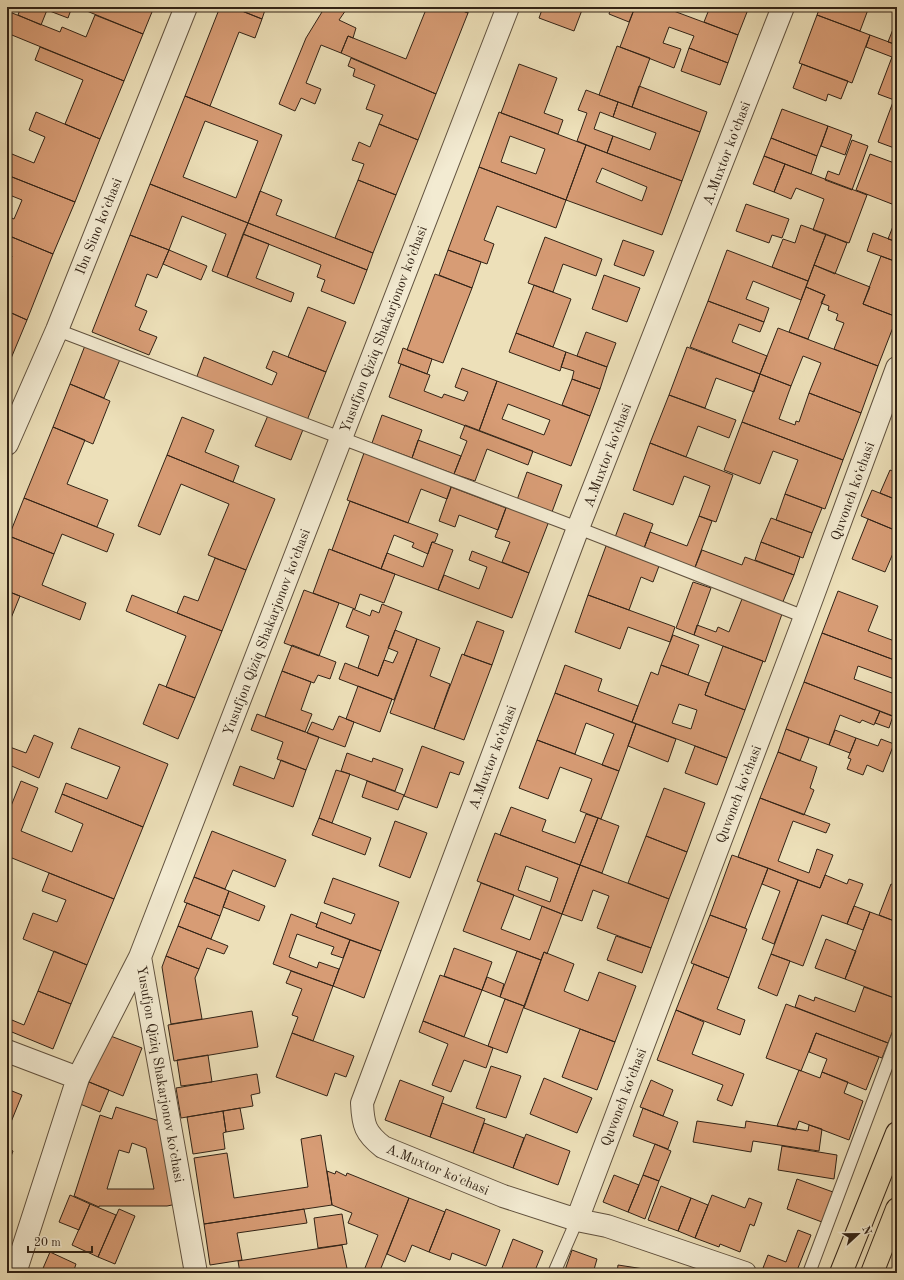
<svg xmlns="http://www.w3.org/2000/svg" width="904" height="1280" font-family="'Old Standard TT',serif">
  <style>
    .building { fill: #d79c75; stroke: #322316; fill-rule: evenodd }
    .lines { fill: none; stroke-linecap: round; stroke-linejoin: round }
    .service-casing { stroke: #61523f; stroke-width: 14 }
    .minor-casing { stroke: #61523f; stroke-width: 24 }
    .primary-casing { stroke: #322316; stroke-width: 24 }
    .service { stroke: #f3ebd2; stroke-width: 12 }
    .minor { stroke: #f3ebd2; stroke-width: 22 }
    .primary { stroke: #ede0b9; stroke-width: 22 }
    .labels { text-anchor: middle; stroke-width: 3; stroke-linejoin: round; paint-order: stroke }
    .street-label { font-size: 14px; fill: #322316; stroke: #f3ebd2 }
  </style>
  <rect width="100%" height="100%" fill="#ede0b9"/>
  <filter id="stains"><feTurbulence type="fractalNoise" baseFrequency=".005" numOctaves="4"/><feColorMatrix values="0 0 0 0 .2 0 0 0 0 .09 0 0 0 0 .02 0 0 0 .5 -.17"/></filter>
  <radialGradient id="worn" r=".72"><stop offset=".6" stop-color="#630" stop-opacity="0"/><stop offset="1" stop-color="#630" stop-opacity=".3"/></radialGradient>
  <!-- building -->
  <path class="building" d="M21,7h51l-4,11 -21,-8 -6,15 -23,-10z
    M77,7h77l-11,27z
    M220,7h12l30,12 -7,19 -16,-6 -29,74 -25,-10z
    M232,7h26l7,3 -3,9z
    M325,7h23l-9,13 17,8 -3,10 -5,-2 -7,17 -20,-8 -15,38 15,6 -6,15 -14,-6 -6,13 -16,-7 27,-66z
    M427,7h26l15,6 -32,81 -95,-41 7,-17 58,23z
    M453,7h17l-2,6z
    M543,7h29l10,3 -8,21 -35,-13z
    M611,7h24l-6,15 -20,-8z
    M635,7h28l75,28 -10,28 -39,-15 5,-12 -25,-9 -6,16 18,6 -7,19 -54,-21z
    M710,7h39l-11,28 -34,-13z
    M820,7h49l-9,24 -43,-16z
    M7,11l53,21 2,-5 24,10 9,-22 48,19 -19,47 -117,-48z
    M817,15l53,20 -18,48 -53,-20z
    M897,19v26l-9,-3z
    M870,35l27,10v56l-19,-7 14,-37 -26,-10z
    M617,46l33,12 -18,49 -33,-12z
    M40,47l84,34 -24,58 -35,-15 18,-44 -48,-20z
    M689,48l39,15 -8,22 -39,-14z
    M351,58l85,36 -18,46 -39,-16 4,-9 -17,-6 9,-24 -22,-9 2,-7 -7,-3z
    M519,64l38,14 -13,35 19,7 -5,14 -57,-21z
    M802,64l46,17 -7,18 -13,-5 -2,7 -33,-13z
    M639,86l68,26 -7,20 -68,-25z
    M586,90l32,12 -5,15 -13,-5 -6,17 19,7 -6,17 -30,-12 10,-28 -9,-3z
    M185,96l97,39 -34,88 -98,-39zM205,121l53,20 -22,57 -53,-21z
    M618,102l82,30 -18,49 -75,-28 6,-17 37,14 6,-17 -43,-16z
    M893,102l4,1v46l-19,-7z
    M782,109l46,17 -11,30 -46,-18z
    M36,112l64,27 -25,63 -68,-27v-23l27,11 11,-26 -16,-7z
    M499,112l87,33 -20,55 -87,-33zM510,136l35,13 -9,25 -35,-12z
    M379,124l39,16 -22,55 -38,-15 6,-16 -12,-4 7,-18 11,5z
    M828,126l24,9 -7,20 -24,-9z
    M771,138l46,18 -6,18 -47,-18z
    M852,140l16,6 -16,44 -27,-10 3,-9 11,4z
    M586,145l96,36 -20,54 -96,-35zM602,168l45,19 -5,14 -46,-19z
    M870,154l27,10v42l-41,-16z
    M764,156l21,8 -11,28 -21,-8z
    M785,164l82,31 -18,48 -36,-13 11,-31 -28,-11 -5,11 -17,-7z
    M479,167l87,33 -10,28 -59,-22 -13,34 10,4 -7,20 -39,-14z
    M7,175l68,27 -22,52 -46,-19v-19l7,3 8,-19 -15,-6z
    M358,180l38,15 -23,58 -38,-15z
    M150,184l98,39 -21,54 -15,-6 14,-37 -44,-18 -13,34 -39,-15z
    M260,191l22,9 -6,15 97,38 -6,17 -119,-47z
    M746,204l43,15 -7,19 -10,-3 -3,8 -33,-12z
    M897,216v26l-9,-3z
    M248,223l119,47 -13,34 -33,-13 4,-11 -8,-3 4,-12 -78,-31z
    M801,225l25,9 -18,47 -36,-14 11,-28 12,4z
    M873,233l24,9v20l-30,-11z
    M243,234l26,10 -13,34 38,15 -3,9 -64,-25z
    M826,234l21,9 -12,31 -21,-9z
    M7,235l46,19 -26,66 -20,-9v-43l5,-12 -5,-2z
    M130,235l39,15 -12,28 -10,-4 -12,32 12,5 -8,19 18,7 -8,18 -57,-23z
    M545,237l57,22 -6,17 -33,-12 -10,28 -25,-9z
    M623,240l31,11 -10,25 -30,-11z
    M169,250l38,16 -6,14 -38,-16z
    M448,250l33,12 -9,26 -33,-13z
    M727,250l81,31 -7,19 -48,-19 -7,18 23,9 -5,14 -56,-21z
    M881,256l16,6v55l-34,-13z
    M814,265l56,22 -7,17 34,13 -19,49 -44,-17 10,-26 -8,-3 2,-6 -10,-4 1,-4 -8,-3 4,-8 -19,-8z
    M435,274l37,14 -29,75 -36,-13z
    M604,275l36,13 -13,34 -35,-13z
    M534,285l37,14 -18,48 -37,-14z
    M806,287l19,8 -17,44 -19,-7z
    M708,301l56,21 -4,10 -21,-8 -7,18 35,14 -7,18 -70,-27z
    M308,307l38,15 -20,50 -38,-15z
    M7,311l20,9 -20,48z
    M778,328l100,38 -17,47 -52,-20 12,-30 -18,-7 -12,30 -31,-12z
    M586,332l30,11 -9,24 -30,-11z
    M516,333l50,19 -6,19 -51,-19z
    M86,343l35,14 -17,41 -34,-14z
    M687,347l73,27 -6,18 -38,-14 -11,30 -36,-13z
    M403,348l29,11 -5,15 -29,-11z
    M273,351l53,21 -20,51 -110,-44 8,-22 68,28 5,-12 -11,-5z
    M566,352l41,15 -7,22 -28,-10 2,-8 -13,-4z
    M401,364l29,11 -6,16 18,7 2,-4 20,7 4,-9 -13,-5 7,-19 35,13 -18,50 -90,-34z
    M760,374l31,12 -12,33 16,6 1,-4 3,1 10,-29 52,20 -18,47 -101,-38z
    M572,379l28,10 -10,27 -28,-11z
    M497,381l93,35 -19,50 -92,-35zM508,404l42,16 -6,15 -42,-16z
    M70,384l40,17 -17,43 -40,-17z
    M669,395l67,25 -7,18 -31,-12 -12,31 -36,-14z
    M269,413l35,14 -13,33 -36,-14z
    M382,415l40,15 -10,28 -40,-15z
    M182,417l32,13 -9,22 34,14 -6,16 -66,-27z
    M742,422l101,38 -18,49 -40,-15 13,-34 -25,-9 -13,33 -36,-14z
    M465,425l68,26 -5,14 -41,-16 -12,32 -21,-7 13,-33 -7,-3z
    M53,427l32,13 -18,44 41,16 -11,27 -73,-29z
    M418,440l43,16 -7,18 -42,-16z
    M650,443l83,32 -17,47 -17,-6 11,-30 -26,-10 -11,29 -40,-15z
    M364,453l88,32 -5,14 -26,-10 -13,34 -61,-23z
    M167,455l108,44 -29,71 -38,-15 21,-51 -48,-20 -21,51 -22,-9z
    M890,470l7,3v27l-17,-7z
    M527,472l35,13 -10,27 -35,-12z
    M451,487l55,21 -8,22 -39,-15 -4,12 -16,-6z
    M872,490l25,10v31l-36,-15z
    M785,494l37,14 -10,25 -36,-13z
    M24,498l90,36 -7,18 -45,-18 -8,20 -45,-18z
    M350,501l88,33 -3,8h-3l-4,12 -16,-7 2,-4 -20,-8 -13,34 -49,-19z
    M507,505l42,16 -20,52 -27,-11 8,-20 -15,-5z
    M624,513l29,11 -10,27 -29,-11z
    M699,516l13,5 -18,49 -51,-19 7,-19 37,14z
    M771,518l41,15 -9,25 -42,-16z
    M868,519l29,12v13l-12,28 -33,-13z
    M9,536l45,18 -12,31 44,18 -6,17 -73,-29v-50z
    M432,542l21,8 -15,40 -57,-21 6,-16 36,14z
    M761,542l39,15 -6,18 -39,-15z
    M606,546l53,20 -6,16 -12,-5 -12,33 -41,-15z
    M329,549l66,25 -11,29 -24,-9 -5,15 -42,-16z
    M702,550l40,15 3,-8 49,18 -12,29 -88,-34z
    M472,551l57,22 -17,45 -74,-28 6,-15 35,14 8,-22 -18,-7z
    M215,558l31,12 -24,61 -45,-18 7,-17 14,5z
    M693,582l18,6 -17,47 -18,-7z
    M304,590l35,13 -20,53 -35,-13z
    M7,591l13,5 -13,32z
    M838,591l40,15 -10,25 29,11v19l-75,-28z
    M132,595l90,36 -27,67 -29,-11 20,-51 -60,-25z
    M588,595l87,32 -5,15 -42,-15 -8,22 -45,-17z
    M742,599l40,15 -17,48 -71,-27 3,-10 19,7 2,-5 11,5z
    M382,604l20,8 -24,64 -20,-8 11,-32 -23,-9 7,-18 17,7 2,-6 7,3z
    M477,621l27,10 -12,34 -28,-10z
    M395,630l22,9 -23,61 -55,-21 6,-16 33,13 6,-16 9,3 5,-11 -10,-4z
    M822,633l75,28v57l-93,-36zM858,666l39,14 -5,13 -38,-14z
    M673,635l26,10 -11,30 -27,-10z
    M417,639l23,9 -10,28 20,8 -16,45 -44,-16z
    M292,645l44,17 -6,17 -12,-4 -4,8 -32,-12z
    M723,646l40,15 -18,49 -40,-15z
    M462,654l30,11 -28,75 -30,-11z
    M565,665l37,14 -4,12 40,15 -6,16 -77,-29z
    M661,665l48,18 -4,12 40,15 -18,48 -95,-36 19,-50 7,3zM679,704l18,6 -6,19 -19,-6z
    M282,671l29,11 -10,28 11,4 -7,18 -40,-15z
    M804,682l76,29 -6,14 -12,-5 -2,3 -20,-8 -11,30 -43,-16z
    M159,684l36,14 -17,41 -35,-15z
    M358,686l34,13 -12,33 -34,-13z
    M555,693l81,31 -17,47 -17,-6 12,-31 -28,-11 -11,31 -38,-14z
    M880,711l13,5 -4,12 -14,-5z
    M257,714l62,23 -13,33 -29,-11 6,-17 -32,-12z
    M339,716l15,6 -9,25 -38,-14 5,-11 21,8z
    M636,724l40,15 -8,23 -40,-16z
    M79,728l89,36 -25,63 -81,-33 4,-11 41,16 13,-32 -49,-19z
    M786,729l23,9 -9,23 -22,-9z
    M835,730l21,8 -6,15 -21,-8z
    M34,735l19,8 -14,35 -32,-14v-18l19,7z
    M856,738l22,8 3,-7 13,5 -11,28 -16,-7 -4,10 -16,-6 4,-10 -3,-1z
    M537,740l82,31 -18,48 -21,-8 12,-32 -32,-12 -12,32 -29,-11z
    M422,746l42,16 -5,13 -9,-3 -13,36 -33,-12z
    M695,746l32,12 -10,27 -32,-12z
    M778,752l39,15 -7,21 4,2 -10,25 -44,-17z
    M347,753l25,9 1,-4 30,11 -8,22 -54,-20z
    M281,760l25,10 -13,37 -60,-22 7,-19 34,13z
    M336,770l14,4 -18,49 -13,-5z
    M21,781l17,7 -17,43 51,21 11,-28 -28,-12 7,-18 81,33 -29,72 -107,-43v-40z
    M367,781l37,14 -6,15 -36,-13z
    M664,788l41,15 -18,49 -41,-16z
    M760,798l70,26 -4,9 -33,-12 -15,40 31,12 8,-24 16,6 -13,33 -82,-31z
    M511,807l35,13 -4,11 33,12 11,-29 12,4 -18,47 -80,-30z
    M319,818l52,20 -6,17 -53,-20z
    M598,818l21,8 -17,47 -22,-8z
    M395,821l32,12 -17,45 -31,-12z
    M212,831l74,29 -11,27 -42,-17 -8,19 -31,-12z
    M495,833l85,32 -18,49 -85,-33zM526,866l32,12 -8,24 -32,-12z
    M646,836l41,16 -18,47 -41,-16z
    M732,855l36,13 -23,60 -35,-13z
    M580,865l89,34 -18,49 -54,-20 12,-32 -16,-6 -11,31 -20,-7z
    M768,868l30,12 -24,64 -12,-5 18,-48 -18,-7z
    M49,873l65,26 -27,66 -64,-26 10,-26 24,9 9,-22 -24,-9z
    M825,875l22,9 2,-5 14,5 -16,40 -25,-9 -19,51 -32,-12 27,-74 22,8z
    M194,877l35,14 -9,25 -36,-14z
    M333,878l66,24 -18,49 -65,-24 5,-15 30,12 4,-10 -31,-11z
    M481,883l33,12 -13,34 29,11 12,-34 20,8 -15,40 -3,-2 -3,8 -78,-29z
    M891,884l6,2v36l-18,-7z
    M229,891l36,15 -6,15 -36,-14z
    M187,903l33,13 -9,23 -33,-13z
    M854,906l16,6 -7,18 -16,-6z
    M870,912l27,10v77l-52,-20z
    M291,914l26,10 -1,3 34,13 -7,18 -12,-4 3,-7 -37,-13 -8,23 28,11 2,-6 20,7 -6,17 -60,-22z
    M710,915l37,14 -18,49 -38,-15z
    M178,926l50,20 -4,8 -17,-6 -8,21 -33,-13z
    M616,936l35,12 -9,25 -35,-13z
    M826,939l30,12 -11,28 -30,-11z
    M350,940l31,11 -17,47 -31,-12z
    M454,948l38,14 -10,28 -38,-14z
    M54,951l33,14 -16,39 -33,-13z
    M517,951l24,9 -17,46 -24,-9z
    M544,952l30,12 -10,27 24,10 11,-29 37,14 -21,56 -91,-34z
    M771,954l19,7 -13,35 -19,-8z
    M166,956l33,13 -4,9 7,41 -31,5 -9,-57z
    M694,964l35,14 -12,31 28,11 -5,15 -64,-25z
    M291,971l42,15 -20,55 -21,-8 6,-16 -6,-2 10,-26 -16,-6z
    M440,975l42,15 -18,47 -41,-16z
    M487,977l17,7 -4,13 -18,-7z
    M864,987l33,12v21l-9,23 -93,-36 4,-12 15,6 1,-4 40,15z
    M38,991l33,13 -18,45 -46,-19v-12l17,7z
    M505,999l19,7 -17,47 -19,-7z
    M786,1004l102,39 -6,15 -66,-25 -15,38 -35,-13z
    M676,1010l28,12 -12,32 52,20 -12,32 -15,-6 6,-15 -66,-25z
    M252,1011l6,36 -84,14 -6,-36z
    M423,1021l70,27 -7,20 -22,-8 -13,32 -19,-7 16,-41 -29,-12z
    M580,1029l35,13 -18,48 -35,-13z
    M292,1033l62,23 -8,21 -11,-4 -8,23 -51,-19z
    M816,1033l63,24 -13,33 -44,-18 5,-13 -18,-7z
    M108,1035l34,13 -19,48 -34,-14z
    M208,1055l4,27 -31,4 -4,-26z
    M491,1066l30,10 -15,42 -30,-10z
    M799,1070l21,8 2,-6 26,10 -4,11 19,8 -14,39 -50,-19 -3,9 -19,-4z
    M257,1074l3,19 -9,2 2,11 -72,12 -5,-30z
    M544,1078l48,20 -15,35 -47,-19z
    M400,1080l44,17 -14,40 -45,-17z
    M651,1080l22,10 -10,26 -23,-9z
    M89,1082l20,8 -9,22 -20,-8z
    M7,1089l15,6 -11,27 -4,-2z
    M442,1103l43,16 -12,34 -43,-16z
    M116,1107l43,14 18,83 -10,2h-68v1l-25,-11 26,-81 12,4zM132,1143l14,5 8,41h-47l12,-39 10,3z
    M240,1108l4,21 -18,3 -3,-21z
    M643,1108l35,14 -10,27 -35,-13z
    M223,1111l3,21 -3,1 2,16 -32,5 -6,-37z
    M697,1121l48,7 1,-7 62,10 1,-6 13,4 -3,22 -66,-10 -2,11 -58,-10z
    M484,1123l40,15 -11,30 -40,-15z
    M526,1134l44,17 -12,34 -45,-17z
    M321,1135l11,70 -128,19 -10,-66 33,-5 7,45 74,-11 -7,-48z
    M655,1144l16,7 -12,30 -16,-6z
    M782,1146l55,9 -3,24 -56,-9z
    M7,1148l6,3 -6,16z
    M327,1171l8,3 1,-3 10,5 1,-3 62,25 -30,75h-16l15,-38 -30,-12 4,-10 -20,-8z
    M614,1175l25,10 -11,27 -25,-10z
    M643,1175l16,6 -14,38 -17,-7z
    M797,1179l36,13 -11,30 -35,-13z
    M661,1186l30,12 -13,33 -30,-11z
    M70,1195l20,9 -11,26 -20,-8z
    M712,1195l33,13 4,-10 13,5 -8,23 -4,-2 -10,28 -20,-8 -1,3 -24,-9z
    M409,1198l36,14 -16,40 -17,-7 -7,17 -18,-8z
    M691,1198l17,7 -13,33 -17,-7z
    M90,1204l26,11 -18,42 -26,-12z
    M119,1209l16,7 -20,48 -17,-7z
    M304,1209l3,14 -70,10 5,27 -32,5 -6,-41z
    M446,1209l54,21 -14,36 -34,-13 -2,7 -21,-8z
    M342,1214l5,30 -29,4 -4,-30z
    M798,1230l13,5 -15,38h-20l-13,-5 5,-13 18,7z
    M513,1239l30,12 -9,22h-34z
    M342,1245l6,28h-108l-2,-12z
    M572,1250l25,9 -4,14h-29z
    M50,1252l26,12 -3,9h-32z
    M618,1265l26,4v4h-27z"/>
  <g class="lines">
    <defs>
      <path id="service" d="M57,330l521,198 227,89
        M554,1273l23,-53
        M809,1273l88,-235"/>
      <path id="minor" d="M7,444l50,-114 129,-323
        M7,1051l71,27 -63,195
        M78,1078l62,-121
        M577,1220l228,-603 92,-249
        M196,1273l-56,-316 368,-950
        M745,1273l-138,-47 -30,-6 -74,-24 -120,-49c-18,-14 -20,-22 -21,-44l216,-575 205,-521"/>
      <path id="primary" d="M841,1273l56,-140
        M872,1273l25,-64"/>
    </defs>
    <!-- service casing -->
    <use href="#service" class="service-casing"/>
    <!-- minor casing -->
    <use href="#minor" class="minor-casing"/>
    <!-- primary casing -->
    <use href="#primary" class="primary-casing"/>
    <!-- service -->
    <use href="#service" class="service"/>
    <!-- minor -->
    <use href="#minor" class="minor"/>
    <!-- primary -->
    <use href="#primary" class="primary"/>
  </g>
  <g class="labels">
    <!-- street labels -->
    <g class="street-label">
      <text transform="translate(726 153) rotate(-69)" y="5">A.Muxtor koʻchasi</text>
      <text transform="translate(98 226) rotate(-68)" y="5">Ibn Sino koʻchasi</text>
      <text transform="translate(383 329) rotate(-69)" y="5">Yusufjon Qiziq Shakarjonov koʻchasi</text>
      <text transform="translate(607 455) rotate(-69)" y="5">A.Muxtor koʻchasi</text>
      <text transform="translate(852 491) rotate(-70)" y="5">Quvonch koʻchasi</text>
      <text transform="translate(266 632) rotate(-69)" y="5">Yusufjon Qiziq Shakarjonov koʻchasi</text>
      <text transform="translate(492 757) rotate(-69)" y="5">A.Muxtor koʻchasi</text>
      <text transform="translate(738 794) rotate(-69)" y="5">Quvonch koʻchasi</text>
      <text transform="translate(161 1074) rotate(80)" y="5">Yusufjon Qiziq Shakarjonov koʻchasi</text>
      <text transform="translate(623 1097) rotate(-69)" y="5">Quvonch koʻchasi</text>
      <text transform="translate(438 1169) rotate(23)" y="5">A.Muxtor koʻchasi</text>
    </g>
  </g>
  <!-- margin -->
  <rect width="904" height="1280" fill="none" stroke="#ede0b9" stroke-width="24"/>
  <rect x="8" y="8" width="888" height="1264" fill="none" stroke="#322316" stroke-width="2"/>
  <rect x="12" y="12" width="880" height="1256" fill="none" stroke="#322316"/>
  <!-- north arrow -->
  <g transform="translate(858 1234) rotate(68)" stroke="#f3ebd2" stroke-width="3" paint-order="stroke">
  <path d="M0-3L7 15L0 10L-7 15Z" fill="#322316"/>
  <text y="-6" font-size="11" font-weight="bold" text-anchor="middle" fill="#322316">N</text>
  </g>
  <!-- scale -->
  <path d="M28 1246v6h64v-6" fill="none" stroke="#322316" stroke-width="2"/>
  <text x="34" y="1246" font-size="12" fill="#322316" stroke="#f3ebd2" stroke-width="3" paint-order="stroke">20 m</text>
  <rect width="100%" height="100%" filter="url(#stains)"/>
  <rect width="100%" height="100%" fill="url(#worn)"/>
</svg>
